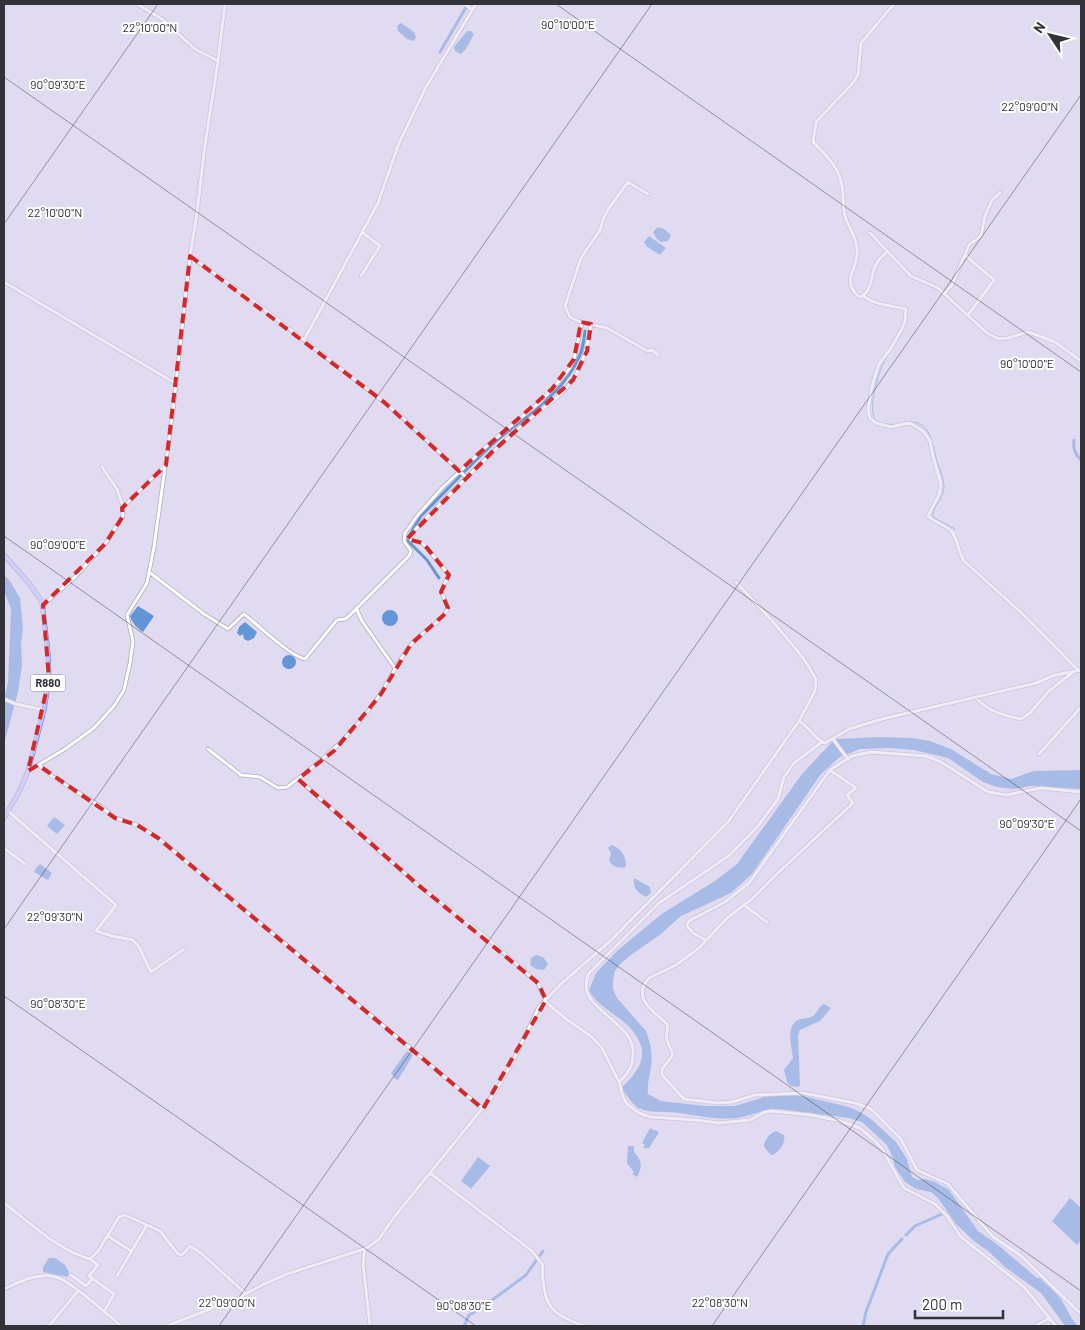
<svg xmlns="http://www.w3.org/2000/svg" width="1085" height="1330" font-family="Barlow,sans-serif">
  <style>
    .water { fill: #6396d9 }
    .lines { fill: none; stroke-linecap: round; stroke-linejoin: round }
    .stream { stroke: #6396d9; stroke-width: 1 }
    .canal { stroke: #6396d9; stroke-width: 3 }
    .minor-casing { stroke: #afa9be; stroke-width: 4.5 }
    .major-casing { stroke: #6f75b6; stroke-width: 5 }
    .minor { stroke: #fff; stroke-width: 3 }
    .major { stroke: #bcc2fc; stroke-width: 4 }
    .marked { fill: none; stroke: #d62828; stroke-width: 4; stroke-dasharray: 10 6; stroke-linejoin: round }
    .ticks { fill: none; stroke: #333139; stroke-width: 1; stroke-opacity: 0.45 }
    .labels { text-anchor: middle; stroke-width: 4; stroke-linejoin: round; paint-order: stroke }
    .shield { fill: #fff; stroke: #706f74; stroke-width: 1 }
    .shield-label { font-size: 11px; font-weight: bold; fill: #333139 }
    .ticks-label { font-size: 12px; text-anchor: middle; fill: #333139; stroke: #fff; stroke-width: 4; stroke-linejoin: round; paint-order: stroke }
  </style>
  <rect width="100%" height="100%" fill="#e1dbf1"/>
  <!-- water -->
  <path class="water" d="M401,23l13,9 2,5 -2,4 -7,-2 -9,-8 -1,-5z
    M467,31h4l3,3 -8,15 -5,5 -6,-3 -1,-4z
    M658,227l6,2 7,6 -3,6 -7,1 -4,-3 -4,-7z
    M649,236l17,12 -6,7 -13,-8 -3,-5z
    M4,575l6,6 10,17 3,30 -2,16 1,21 -4,27 -14,52v-44l4,-18 3,-73 -7,-18z
    M138,606l16,10 -11,16c-6,-4 -11,-9 -13,-16z
    M382 618a8 8 0 1 1 16 0a8 8 0 1 1-16 0Z
    M245,622l12,10 -3,6 -6,3 -4,-2 -1,-5 -3,2 -3,-3 2,-6z
    M282 662a7 7 0 1 1 14 0a7 7 0 1 1-14 0Z
    M878,737l34,1 18,3 21,8 40,25 20,5 23,-8 47,-1v19l-51,-3 -16,3 -17,-2 -14,-5 -35,-24 -34,-8 -24,-2 -30,1 -20,8 -19,17 -69,100 -21,19 -50,23 -20,18 -30,21 -11,9 -5,7 -2,9v9l4,9 29,33c4,11 7,24 5,35 -1,11 -4,16 -3,28l13,7 45,5h29l29,-9 18,-2 21,1 46,11 11,5 11,7 25,23 11,17 5,18 6,3 7,-1 10,3 14,8 29,41 20,14 39,33h3c6,7 15,13 20,20 7,10 10,20 18,28h-13l-24,-33 -36,-26 -17,-16 -14,-10 -18,-17 -18,-26 -7,-6 -15,-3 -11,-7 -10,-15 -2,-9 -6,-13 -25,-23 -13,-4 -70,-9c-15,0 -27,7 -42,9 -20,2 -37,-2 -57,-5 -13,-2 -30,1 -42,-5 -6,-4 -10,-12 -15,-17v-5c11,-10 23,-25 18,-40 -10,-30 -40,-32 -52,-56l7,-17 22,-23 45,-37 52,-32 22,-17 65,-90 29,-31 6,-4z
    M54,817l11,8 -8,9 -10,-8z
    M611,845c9,2 16,12 15,22 -7,2 -14,0 -17,-7l2,-7 -3,-5z
    M40,864l12,9 -4,7 -14,-8 2,-4z
    M634,878l16,9 1,6 -5,4c-9,-4 -13,-9 -12,-19z
    M536,955l7,2 5,7 -4,6 -8,-1 -6,-4 1,-7z
    M824,1004l7,4 -11,13 -20,9 -2,5 2,49 -1,3 -8,-1 -4,-4 -3,-12 9,-12c-1,-10 -8,-31 5,-38 4,-2 10,-1 15,-4 5,-4 5,-9 11,-12z
    M407,1051l6,4 -15,25 -3,-1 -4,-6z
    M650,1128l9,4 -1,2 -9,14h-6l2,-3 -3,-2z
    M776,1131l8,4c2,8 -5,18 -13,20l-7,-8c0,-7 5,-13 12,-16z
    M628,1146h6v6c8,9 9,14 3,25l-5,-3 2,-2 -7,-9z
    M478,1157l12,9 -19,23 -10,-8z
    M1070,1198l11,10v32l-4,5 -25,-24z
    M49,1258h6l10,7 4,7 -1,5 -25,-5v-5z"/>
  <g class="lines">
    <!-- stream -->
    <path class="stream" d="M911,422c21,0 21,24 26,39 3,9 7,17 7,27 -1,12 -12,19 -11,29l22,12
      M897,424c-7,1 -17,1 -22,-5 -7,-10 3,-46 9,-57 6,-13 17,-23 21,-37"/>
    <!-- canal -->
    <path class="canal" d="M440,52l28,-48
      M1074,440c-1,9 1,14 7,20
      M439,578l-12,-18 -19,-19 1,-5 12,-20c24,-24 48,-50 73,-73 30,-27 68,-47 85,-86 4,-8 5,-18 6,-26
      M906,1235l9,-9 27,-12
      M464,1326l5,-11 11,-6 46,-34 17,-24
      M863,1326l3,-14 22,-58 14,-15"/>
    <defs>
      <path id="minor" d="M137,4l25,15 33,30 23,12
        M465,4l7,6
        M870,233l41,43 27,12 49,45 12,6 9,-1 20,-6 6,2 21,8 26,19
        M888,251c-4,4 -9,7 -11,12 -7,10 -4,31 -18,34 -20,-18 1,-28 -2,-49 -1,-11 -9,-22 -12,-32 -3,-11 -1,-20 -3,-30 -3,-19 -16,-31 -29,-44l3,-20 36,-38 6,-9 3,-32 33,-39
        M965,255l29,25 -26,35
        M190,256l61,43 133,103 17,14 66,62
        M361,276l19,-30 -18,-14
        M4,282l171,101
        M944,294l8,-9 17,-40 12,-9 4,-20 7,-16 8,-7
        M863,296c14,10 27,9 43,13l-1,12 -3,8 -11,19 -12,16 -7,22 -4,25 2,7 6,5 15,4 17,-4 4,1 11,7 4,5 3,5 3,15 8,28 -2,11 -11,21c7,7 17,8 24,16 6,8 6,20 12,29l61,55 53,54
        M581,322l26,6 37,21 4,2 4,-1 6,5
        M304,340l74,-137 21,-60 27,-56 50,-83
        M102,467l15,22 6,18
        M149,572l55,42 24,15 16,-15c13,10 46,42 61,45l32,-39 8,-1 4,-3 60,-60 2,-5 -7,-10 1,-8 12,-17 25,-28 49,-46 49,-40 22,-24 7,-9 5,-10 8,-36 -12,-6 -5,-11 16,-48 19,-28 4,-13 5,-9 19,-26 20,12
        M736,582l39,42 29,35 12,20 -1,12 -16,30
        M43,605l32,-28 30,-33 18,-28 -1,-8 43,-43
        M356,608l6,13 33,47
        M975,697c14,15 28,18 46,22l9,-6 19,-22 23,-18
        M4,699l12,5 28,6
        M833,739l14,19
        M208,749l33,26 19,2 18,11 9,-1c36,-26 70,-56 94,-94 10,-16 18,-34 30,-48 11,-15 30,-20 37,-37 -7,-21 -10,-11 1,-33l-26,-32 -12,-3 4,-10c33,-35 68,-69 103,-101 18,-17 40,-28 54,-48 12,-17 16,-38 19,-57
        M1039,754l42,-47
        M40,764l1,3 12,10 50,31 12,10 22,7 21,13 325,271
        M830,770l26,18 -9,7 6,8 -75,70 -26,26 -25,19 -28,30 -23,17 -27,13c-18,20 4,33 18,46 2,6 -2,10 0,16 1,6 5,8 6,15l-11,14v6l22,24 34,4 14,-1 23,-7 48,-2 52,10 16,6 30,30 16,31 31,14 45,53 27,18 61,59
        M28,771l37,-22 29,-21 20,-22 10,-16 6,-27 3,-22 -6,-26 20,-32 7,-36 19,-137 17,-154 7,-43 7,-61 14,-91 7,-57
        M298,779l119,105 69,53 52,46 9,20 19,16 26,18 10,11 17,34 4,15 4,7 12,9 12,4 44,3 24,3 31,-3 15,-8 7,-1 39,4 29,6 20,7 14,12 8,9 22,39 31,16 12,12 14,21 63,50 32,39
        M8,811l108,94 -20,26 16,5 21,4 6,7 12,25 33,-23
        M4,848l21,16
        M744,905l23,17
        M706,940l-13,-7 -6,-7 2,-5 36,-19 24,-19 81,-113 22,-14 19,-4 55,4 15,6 47,30 18,3 35,-7 40,4
        M619,1082c8,-7 14,-16 14,-27 3,-36 -61,-45 -44,-82l70,-70 71,-48 28,-29 20,-27 6,-22 10,-14 28,-21
        M430,1173l102,78 11,14c-2,8 0,15 1,23 3,25 19,30 40,38
        M4,1203c27,20 53,47 86,56l9,-9 20,-33 6,-2 35,16 18,23 4,1 8,-9 12,8 43,39
        M108,1236l23,15
        M365,1248l-2,16 7,62
        M90,1259l8,6 -9,11 25,18 -10,18
        M71,1275l15,11 7,-8
        M117,1276l30,-51
        M4,1289c16,-7 34,-17 52,-12 14,3 52,38 65,49
        M49,1326l29,-35
        M167,1326l69,-27 28,-15 23,-10 80,-26 12,-9 16,-23 99,-122 18,-31 27,-56 22,-23 48,-42 119,-120 71,-101c10,6 16,19 26,22l24,-14 33,-10 154,-36 19,-8 26,-5
        M1035,1326l13,-7 3,2"/>
      <path id="major" d="M4,555l25,28 13,19 6,51 1,26 -5,31 -16,61 -9,21 -15,26"/>
    </defs>
    <!-- minor casing -->
    <use href="#minor" class="minor-casing"/>
    <!-- major casing -->
    <use href="#major" class="major-casing"/>
    <!-- minor -->
    <use href="#minor" class="minor"/>
    <!-- major -->
    <use href="#major" class="major"/>
  </g>
  <!-- marked area -->
  <path d="M0 0H1085V1330H0ZM190,256l194,146 75,69 93,-82 22,-30 7,-37 10,2 -4,27 -14,29 -81,72 -85,87 16,4 26,32 -8,17 7,16 -2,5 -35,31 -30,50 -46,56 -37,29 119,105 121,99 8,17 -63,109 -325,-271 -21,-13 -22,-7 -77,-53 -10,6 21,-92 -6,-74 62,-61 18,-28 -1,-8 44,-43z" fill="#e1dbf1" fill-opacity=".55" fill-rule="evenodd"/>
  <path class="marked" d="M190,256l194,146 75,69 93,-82 22,-30 7,-37 10,2 -4,27 -14,29 -81,72 -85,87 16,4 26,32 -8,17 7,16 -2,5 -35,31 -30,50 -46,56 -37,29 119,105 121,99 8,17 -63,109 -325,-271 -21,-13 -22,-7 -77,-53 -10,6 21,-92 -6,-74 62,-61 18,-28 -1,-8 44,-43z"/>
  <!-- ticks -->
  <path class="ticks" d="M556,4l525,368M4,77l1077,754M4,224l154,-220M4,536l1077,755M4,929l648,-925M4,996l472,330M219,1326l862,-1231M712,1326l369,-527"/>
  <g class="labels">
    <!-- shield labels -->
    <rect class="shield" x="30.5" y="674.5" width="35" height="17" rx="4"/>
    <g class="shield-label">
      <text x="48" y="687">R880</text>
    </g>
  </g>
  <g class="ticks-label">
    <text x="568" y="29">90°10'00"E</text>
    <text x="150" y="32">22°10'00"N</text>
    <text x="58" y="89">90°09'30"E</text>
    <text x="1030" y="111">22°09'00"N</text>
    <text x="55" y="217">22°10'00"N</text>
    <text x="1027" y="368">90°10'00"E</text>
    <text x="58" y="549">90°09'00"E</text>
    <text x="1027" y="828">90°09'30"E</text>
    <text x="55" y="921">22°09'30"N</text>
    <text x="58" y="1008">90°08'30"E</text>
    <text x="227" y="1307">22°09'00"N</text>
    <text x="720" y="1307">22°08'30"N</text>
    <text x="464" y="1310">90°08'30"E</text>
  </g>
  <!-- border -->
  <rect width="1085" height="1330" fill="none" stroke="#333139" stroke-width="10"/>
  <!-- north arrow -->
  <g transform="translate(1050 35) rotate(305)" stroke="#ffffff" stroke-width="4" paint-order="stroke">
  <path d="M0-4L9 19L0 12L-9 19Z" fill="#333139"/>
  <text y="-8" font-size="14" font-weight="bold" text-anchor="middle" fill="#333139">N</text>
  </g>
  <!-- scale -->
  <path d="M915 1310v8h88v-8" fill="none" stroke="#333139" stroke-width="2.5"/>
  <text x="922" y="1310" font-size="15" fill="#333139" stroke="#ffffff" stroke-width="4" paint-order="stroke">200 m</text>
</svg>
